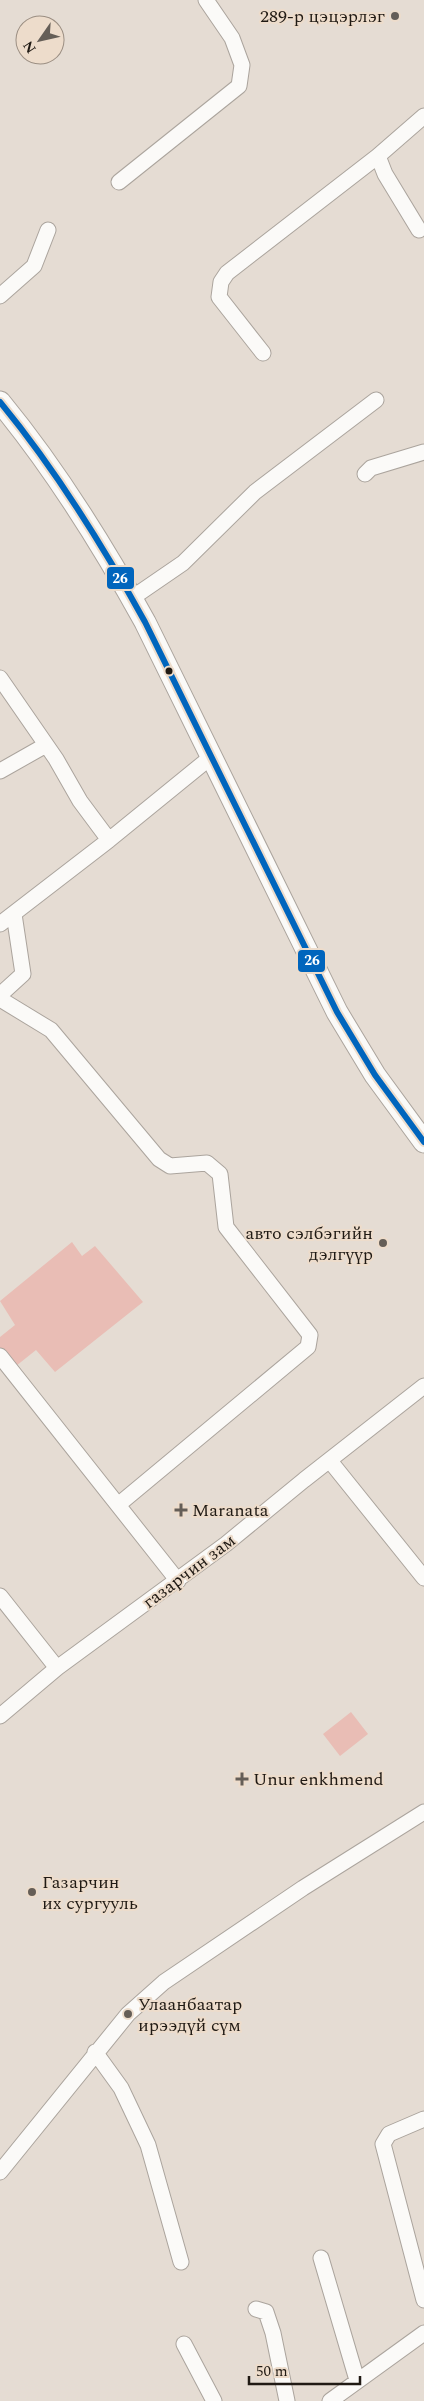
<svg xmlns="http://www.w3.org/2000/svg" width="424" height="2401" font-family="Spectral,serif">
  <style>
    .green { fill: #e9bdb5 }
    .lines { fill: none; stroke-linecap: round; stroke-linejoin: round }
    .minor-casing { stroke: #aba49d; stroke-width: 17 }
    .secondary-casing { stroke: #aba49d; stroke-width: 23 }
    .minor { stroke: #fbfaf8; stroke-width: 15 }
    .secondary { stroke: #fbfaf8; stroke-width: 21 }
    .bus-1-casing { stroke: #eddccb; stroke-width: 10 }
    .bus-1 { stroke: #0065bd; stroke-width: 6 }
    .poi-dot { fill: #655e57; stroke: #eddccb; stroke-width: 2 }
    .bus-dot { fill: #201a14; stroke: #eddccb; stroke-width: 2 }
    .labels { text-anchor: middle; stroke-width: 4; stroke-linejoin: round; paint-order: stroke }
    .poi-label { font-size: 18px; fill: #201a14; stroke: #eddccb; text-anchor: start }
    .street-label { font-size: 18px; fill: #201a14; stroke: #eddccb }
    .line-badge { stroke: #eddccb; stroke-width: 2 }
    .badge-label { font-size: 14px; text-anchor: middle; font-weight: bold; fill: #fff }
  </style>
  <rect width="100%" height="100%" fill="#e5dcd3"/>
  <!-- green -->
  <path class="green" d="M72,1242l10,14 13,-10 48,56 -88,70 -19,-22 -25,20 -11,-14v-19l15,-12 -15,-24z
    M351,1712l17,22 -28,22 -17,-22z"/>
  <g class="lines">
    <defs>
      <path id="minor" d="M119,182l120,-96 3,-21 -10,-27 -26,-38
        M419,230l-34,-56 -7,-18 46,-40
        M0,296l34,-30 14,-36
        M263,353l-44,-56 2,-15 6,-9 151,-117
        M365,474l6,-6 53,-16
        M132,598l51,-35 72,-71 121,-92
        M0,678l56,81 24,42 29,39 102,-83
        M0,771l46,-26
        M0,924l109,-84
        M0,995l23,-21 -9,-60
        M0,999l51,31 108,129 11,7 37,-3 13,11 6,53 84,108 -2,12 -190,158
        M0,1356l178,225
        M330,1461l94,117
        M0,1596l57,72
        M0,1716l57,-48 169,-124 78,-64 120,-94
        M95,2052l26,36 27,57 33,117
        M424,2119l-35,15 -6,10 41,156
        M0,2172l128,-158 36,-32 139,-94 121,-76
        M321,2258l36,122
        M256,2309l10,3 7,21 14,68
        M184,2344l30,57
        M330,2401l94,-68"/>
      <path id="secondary" d="M0,402c56,68 102,142 145,220l192,390 38,63 49,67"/>
    </defs>
    <!-- minor casing -->
    <use href="#minor" class="minor-casing"/>
    <!-- secondary casing -->
    <use href="#secondary" class="secondary-casing"/>
    <!-- minor -->
    <use href="#minor" class="minor"/>
    <!-- secondary -->
    <use href="#secondary" class="secondary"/>
    <defs>
      <path id="bus-1" d="M0,402c56,68 102,142 145,220l192,390 38,63 49,67"/>
    </defs>
    <!-- bus-1 casing -->
    <use href="#bus-1" class="bus-1-casing"/>
    <!-- bus-1 -->
    <use href="#bus-1" class="bus-1"/>
  </g>
  <!-- markers -->
  <g class="poi-dot">
    <circle cx="395" cy="16" r="5"/>
    <circle cx="383" cy="1243" r="5"/>
    <path d="M178.5 1502.5h5v5h5v5h-5v5h-5v-5h-5v-5h5z"/>
    <path d="M239.5 1771.5h5v5h5v5h-5v5h-5v-5h-5v-5h5z"/>
    <circle cx="32" cy="1892" r="5"/>
    <circle cx="128" cy="2014" r="5"/>
  </g>
  <circle class="bus-dot" cx="169" cy="671" r="4.5"/>
  <g class="labels">
    <!-- poi labels -->
    <g class="poi-label">
      <text x="385" y="22" text-anchor="end">289-р цэцэрлэг</text>
      <text x="373" y="1239" text-anchor="end">авто сэлбэгийн<tspan x="373" dy="21">дэлгүүр</tspan></text>
      <text x="192" y="1516">Maranata</text>
      <text x="253" y="1785">Unur enkhmend</text>
      <text x="42" y="1888">Газарчин<tspan x="42" dy="21">их сургууль</tspan></text>
      <text x="138" y="2010">Улаанбаатар<tspan x="138" dy="21">ирээдүй сүм</tspan></text>
    </g>
    <!-- street labels -->
    <g class="street-label">
      <text transform="translate(189 1571) rotate(-37)" y="6">газарчин зам</text>
    </g>
  </g>
  <g class="line-badge">
    <rect x="106" y="566" width="29" height="24" rx="5" fill="#0065bd"/>
    <rect x="297" y="949" width="29" height="24" rx="5" fill="#0065bd"/>
  </g>
  <g class="badge-label">
    <text x="120" y="583">26</text>
    <text x="312" y="965">26</text>
  </g>
  <!-- north arrow -->
  <g transform="translate(40 40) rotate(236)"><circle r="24" fill="#eddccb" stroke="#9b8e82"/>
  <path d="M0-4L9 19L0 12L-9 19Z" fill="#655e57"/>
  <text y="-8" font-size="14" font-weight="bold" text-anchor="middle" fill="#201a14">N</text>
  </g>
  <!-- scale -->
  <path d="M249 2376v8h111v-8" fill="none" stroke="#201a14" stroke-width="2.5"/>
  <text x="256" y="2376" font-size="15" fill="#201a14" stroke="#eddccb" stroke-width="4" paint-order="stroke">50 m</text>
</svg>
